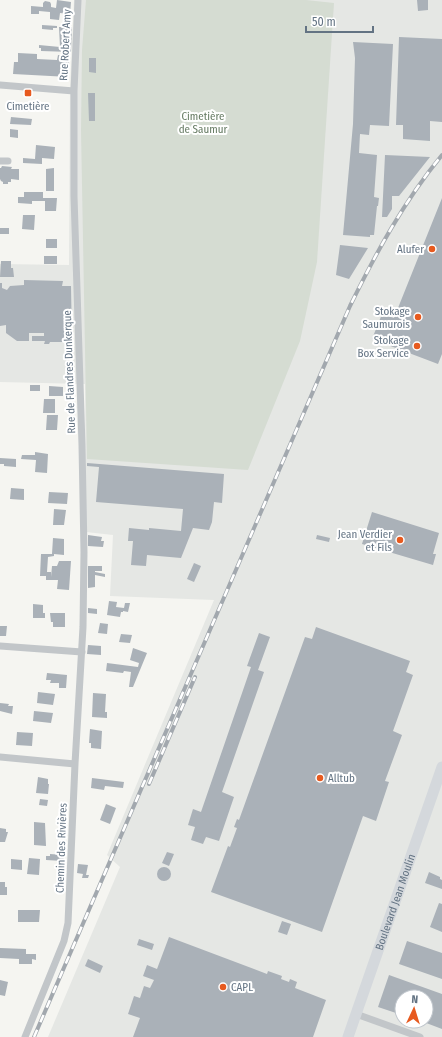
<svg xmlns="http://www.w3.org/2000/svg" width="442" height="1037" font-family="'Fira Sans Condensed',sans-serif">
  <style>
    .built { fill: #e5e7e4; fill-rule: evenodd }
    .green { fill: #d5dcd2 }
    .building { fill: #aab1b8 }
    .lines { fill: none; stroke-linecap: round; stroke-linejoin: round }
    .street { stroke: #c2c6c9; stroke-width: 7 }
    .secondary { stroke: #d4d8dc; stroke-width: 11 }
    .rail-casing { stroke: #a2a8ae; stroke-width: 4 }
    .rail { stroke: #fff; stroke-width: 2.5; stroke-dasharray: 8; stroke-linecap: butt }
    .poi-dot { fill: #e75a1f; stroke: #fff; stroke-width: 1.5 }
    .labels { text-anchor: middle; stroke-width: 4; stroke-linejoin: round; paint-order: stroke }
    .street-label { font-size: 11px; fill: #637383; stroke: #fff }
    .poi-label { font-size: 11px; fill: #637383; stroke: #fff; text-anchor: end }
    .park-label { font-size: 11px; fill: #657a62; stroke: #fff }
  </style>
  <rect width="100%" height="100%" fill="#f5f5f1"/>
  <!-- built -->
  <path class="built" d="M74,0h368v1037h-394l72,-170 -13,-12 107,-255 -104,-4 3,-61 -27,-3 -1,-148 -85,-2v-118l69,1 1,-176zM402,997h24v24h-24z"/>
  <!-- green -->
  <path class="green" d="M86,0h220l28,3 -17,259 -17,79 -52,129 -161,-11 -6,-329 1,-80z"/>
  <!-- building -->
  <path class="building" d="M57,0l14,2 -1,12 -10,-1 -1,7 -9,-1v-7l-11,-1v3h-8v-8l12,1v-4l2,-2 5,1 1,2v3l5,1z
    M417,0h11v10l-10,1z
    M42,25l15,1v2h-4v2l-11,-1z
    M59,27h13l-1,25 -30,-1v-3h-2v-3l21,2z
    M399,37l43,2v83l-12,-1v20l-27,-2v-14h-7z
    M353,42l40,2 -4,82 -19,-1 -1,10 -9,-1 -1,19 18,2 -3,42 5,1 -1,8h-1l-3,29h-4v2l-27,-2 10,-111 2,-66z
    M18,53l19,1v5l20,1 1,-5 11,1v21l-56,-3 1,-12h4z
    M89,58h7v15l-7,-1z
    M88,93h7v28h-6z
    M11,117l21,2 -1,6 -21,-1z
    M10,129l8,1v8l-8,-1z
    M36,145l19,2 -1,12 -12,-1v6l-19,-1v-5l12,1z
    M385,155l45,2 -31,39h-7v13l-5,8h-5z
    M2,166l10,1 -1,2h8v11l-8,-1v3h-3v2h-5v-2l-2,-1 -1,-2v-11h1z
    M54,168v23h-8v-22z
    M24,192h19v6h14l-1,13h-11v-10h-13v3l-14,-1v-6h6z
    M442,198v156l-4,10 -66,-25 10,-25 12,4z
    M23,215h12l-1,15 -12,-1z
    M0,228h9v6h-9z
    M46,239h11v9h-11z
    M340,245l28,3 -19,31 -13,-4z
    M44,256h13v8h-13z
    M1,261h10v7h2l1,9h-14z
    M24,280l39,1 -1,5h9l1,56h-22l-1,2h-5l1,-3h-13v-5h12v-3h-15v8h-12l-11,-8v-8l-6,1v-43h2v5l5,2 3,-4 14,-1z
    M30,385h10v6h-10z
    M49,386l14,1v9h-14z
    M44,399h11v14h-12z
    M47,415h11l-1,15h-11z
    M35,452l13,2 -1,19 -12,-1 1,-12 -15,-1 1,-4h13z
    M0,458l16,1v8l-12,-1v-2h-4z
    M87,463l137,11 -2,29 -8,-1 -2,20 -3,8 -16,-2 -12,30 -34,-3 -1,11 -15,-1 2,-24h-5l1,-13 20,2v-2l32,3 2,-22 -87,-7 3,-35 -12,-1z
    M11,488l13,1v11l-14,-1z
    M49,492l19,1 -1,11 -19,-1z
    M54,509l12,1 -2,15h-11z
    M372,512l67,21 -6,21h3l-3,11 -71,-21z
    M88,535l14,2 -1,4h3l-1,6 -15,-1z
    M317,535l13,3 -1,4 -13,-3z
    M53,538l11,1v16l-10,-1v2l-6,1 -1,15h4v5l1,-11h5l2,-5h12l-2,29 -12,-1 1,-9h-12v-4h-6l1,-22h11z
    M194,563l7,3 -7,16 -7,-3z
    M88,566h14v5h-7v1l10,2v3l-10,-2v12l-7,1z
    M109,601l8,1 -1,5 8,1 1,-5h5l-2,9 -5,-1v1h-2l-1,5 -13,-2z
    M33,604l10,1v8h2v5h-12z
    M88,608l9,1v5l-9,-1z
    M50,613h15v14h-12v-5h-2z
    M100,623l8,1 -1,10 -9,-1z
    M0,626h7l-1,10h-6z
    M316,627l94,34 -4,11 7,3 -20,56 9,4 -17,46 4,1 -13,39 -13,-5 -41,116 -111,-40 17,-46 2,1 7,-19 -3,-1 3,-8 2,1 66,-183 7,2z
    M259,633l11,4 -12,33 6,2 -42,120 12,5 -15,44 -13,-4 -3,7 -12,-4 4,-13 -7,-2 5,-16 8,3 50,-145 -4,-1z
    M121,634l11,1 -2,8 -11,-1z
    M88,645l13,1v9l-14,-1z
    M133,648l14,5 -14,34h-4l2,-15 -7,-1 -1,2 -17,-2 1,-8 31,4 1,-4 -9,-3z
    M47,673l20,2 -1,13h-7v-5h-9l1,-3h-5z
    M38,692l17,2 -2,11 -16,-2z
    M93,693l13,1 -1,18h2v6l-15,-1z
    M0,703l9,1 -1,2h5l-1,8 -12,-3z
    M34,711l19,2 -2,10 -18,-2z
    M90,729l12,2 -1,18 -10,-1v-5h-2z
    M17,732l16,1 -1,13 -16,-1z
    M38,777l10,2v5h1l-1,10 -12,-1z
    M92,778l32,4 -1,6 -18,-2 -1,4 -13,-2z
    M40,799l8,1 -1,6 -8,-1z
    M106,804l10,4 -6,16 -10,-4z
    M34,822l11,1 1,23 -12,-1z
    M0,828l6,1v3h2l-3,10h-5z
    M167,852l7,2 -5,12 -7,-3z
    M50,854l14,1 -1,6 -17,-1v-4h4z
    M29,858l11,1 -1,16 -12,-1z
    M11,859l11,1v10l-11,-1z
    M78,864l10,1 -2,10h3l-1,3h-6l1,-4 -6,-1z
    M157 874a7 7 0 1 1 14 0a7 7 0 1 1-14 0Z
    M429,872l11,5v2l2,1v9l-17,-6z
    M0,882h5v5h2v8h-7z
    M439,903l3,1v28l-12,-5z
    M18,910h22l-1,12h-21z
    M282,921l9,3 -4,11 -9,-3z
    M169,937l98,37 1,-3 14,5 -1,3 8,3 1,-3 7,3 -2,6 31,12 -13,37h-180l7,-19 -12,-4 6,-18 6,2 4,-12 6,2 4,-8 -11,-4 4,-11 10,4z
    M139,939l15,5 -2,6 -15,-5z
    M407,941l35,12v26l-43,-15z
    M0,948l26,1v5h10v6l-4,-1v5h-13v-5l-19,-1z
    M88,959l15,7 -3,7 -15,-7z
    M389,975l53,19v35l-21,-8h5v-24h-24v18l-24,-8z
    M0,980l8,2 -3,14 -5,-1z"/>
  <g class="lines">
    <!-- street -->
    <path class="street" d="M0,85l74,6
      M0,161h8
      M0,646l82,6
      M0,757l75,7
      M356,1014l64,23
      M25,1037l39,-96 4,-18 7,-159 8,-137 1,-75 -2,-107 -8,-249v-105l4,-91"/>
    <!-- secondary -->
    <path class="secondary" id="s1" d="M348,1037l94,-270"/>
    <defs>
      <path id="rail" d="M149,784l46,-107
        M34,1037l316,-731c26,-53 54,-105 92,-151"/>
    </defs>
    <!-- rail casing -->
    <use href="#rail" class="rail-casing"/>
    <!-- rail -->
    <use href="#rail" class="rail"/>
  </g>
  <!-- markers -->
  <g class="poi-dot">
    <rect x="24" y="89" width="8" height="8" rx="2"/>
    <circle cx="432" cy="249" r="4"/>
    <circle cx="418" cy="317" r="4"/>
    <circle cx="417" cy="346" r="4"/>
    <circle cx="400" cy="540" r="4"/>
    <circle cx="320" cy="778" r="4"/>
    <circle cx="223" cy="987" r="4"/>
  </g>
  <g class="labels">
    <!-- street labels -->
    <g class="street-label">
      <text transform="translate(65 45) rotate(-87)" y="4">Rue Robert Amy</text>
      <text transform="translate(69 372) rotate(-92)" y="4">Rue de Flandres Dunkerque</text>
      <text transform="translate(61 848) rotate(-88)" y="4">Chemin des Rivières</text>
      <text dy="4" stroke="none"><textPath href="#s1" startOffset="143">Boulevard Jean Moulin</textPath></text>
    </g>
    <!-- poi labels -->
    <g class="poi-label">
      <text x="28" y="110" text-anchor="middle">Cimetière</text>
      <text x="424" y="253">Alufer</text>
      <text x="410" y="315">Stokage<tspan x="410" dy="13">Saumurois</tspan></text>
      <text x="409" y="344">Stokage<tspan x="409" dy="13">Box Service</tspan></text>
      <text x="392" y="538">Jean Verdier<tspan x="392" dy="13">et Fils</tspan></text>
      <text x="328" y="782" text-anchor="start">Alltub</text>
      <text x="231" y="991" text-anchor="start">CAPL</text>
    </g>
    <!-- park labels -->
    <g class="park-label">
      <text x="203" y="120">Cimetière<tspan x="203" dy="13">de Saumur</tspan></text>
    </g>
  </g>
  <!-- north arrow -->
  <g transform="translate(414 1009) rotate(4)"><circle r="19" fill="#ffffff" stroke="#c1c7cd"/>
  <path d="M0-3L7 15L0 10L-7 15Z" fill="#e75a1f"/>
  <text y="-6" font-size="11" font-weight="bold" text-anchor="middle" fill="#637383">N</text>
  </g>
  <!-- scale -->
  <path d="M306 26v6h67v-6" fill="none" stroke="#637383" stroke-width="2"/>
  <text x="312" y="26" font-size="12" fill="#637383" stroke="#ffffff" stroke-width="3" paint-order="stroke">50 m</text>
</svg>
